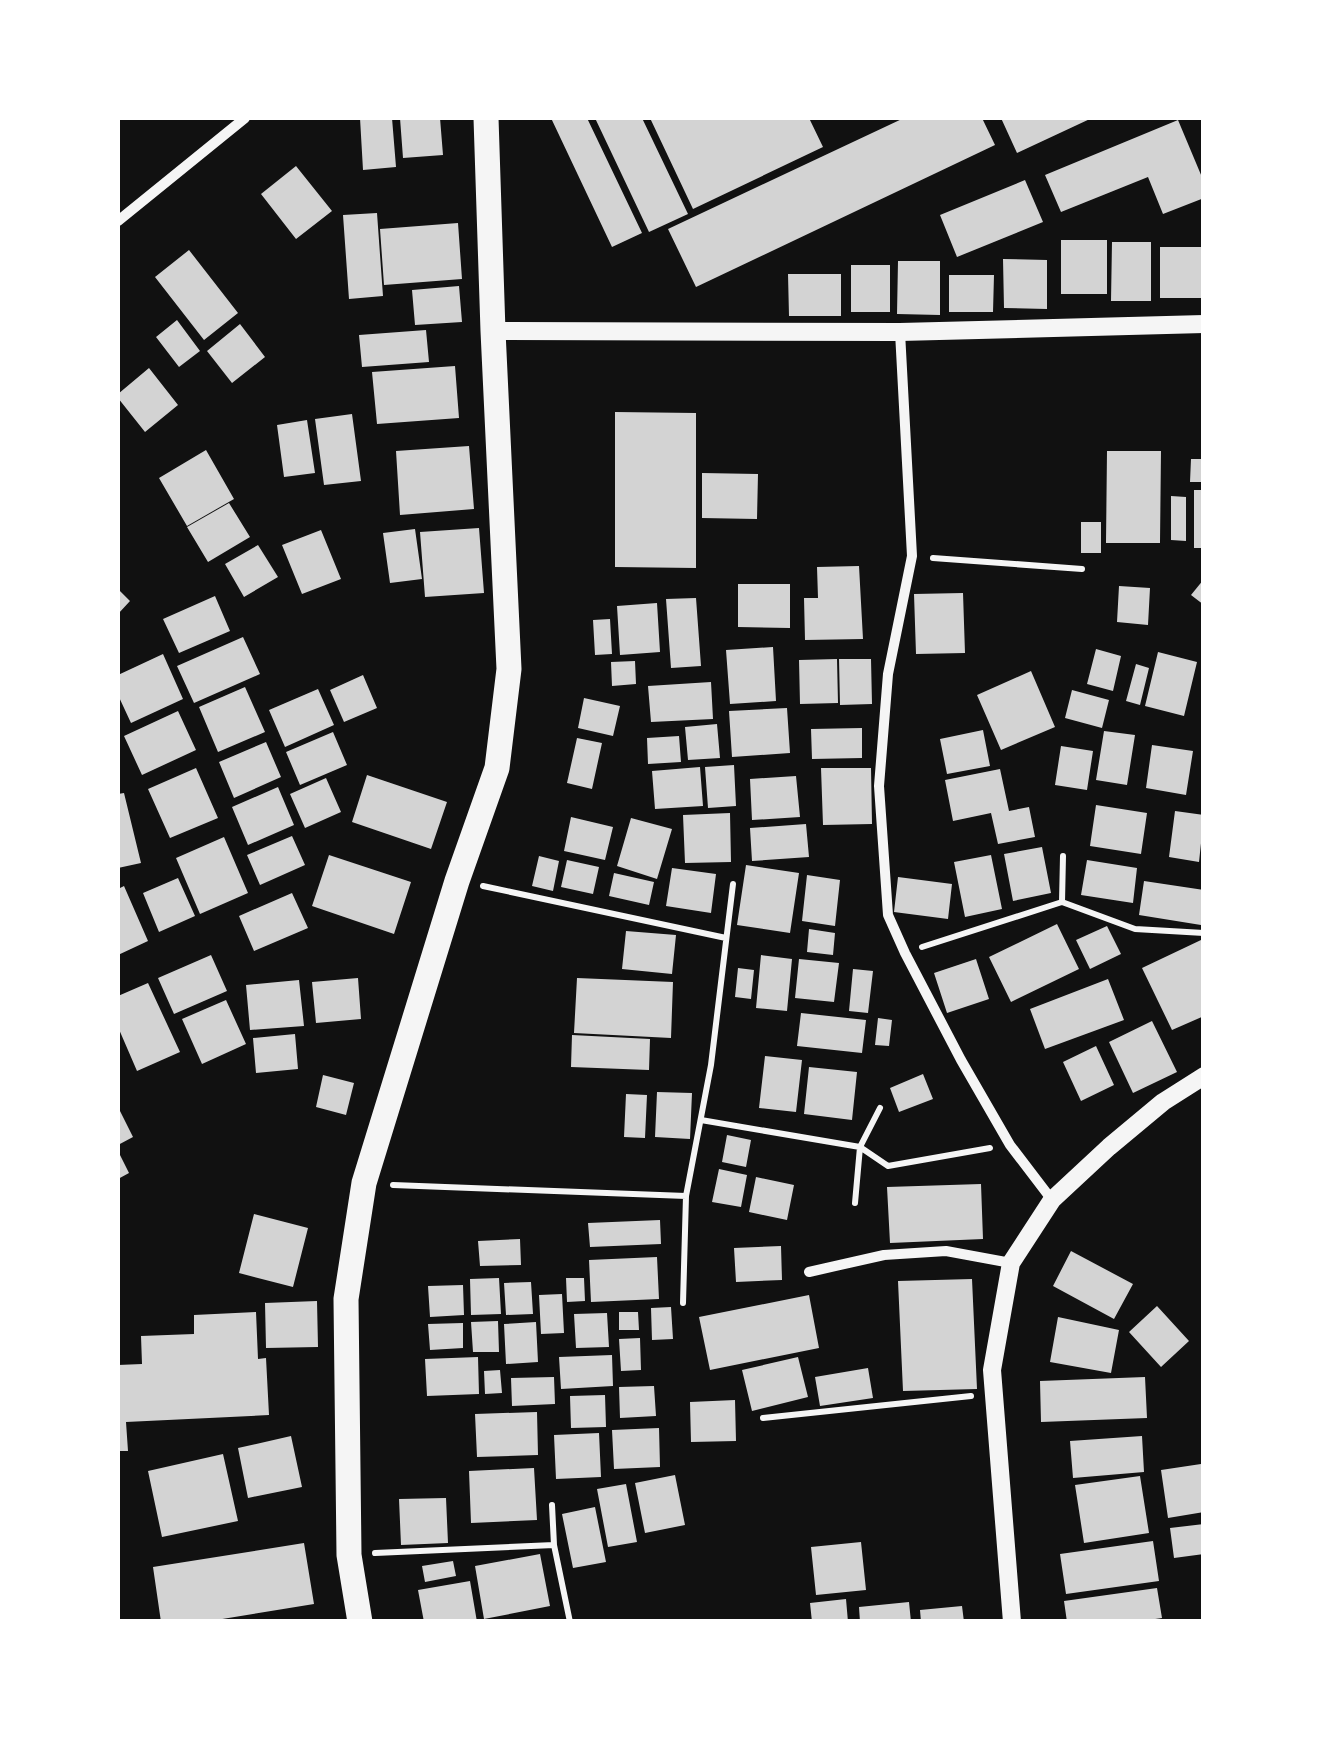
<svg xmlns="http://www.w3.org/2000/svg" width="1321" height="1739" font-family="Raleway,sans-serif">
  <style>
    .building { fill: #d3d3d3 }
    .lines { fill: none; stroke-linecap: round; stroke-linejoin: round }
    .path { stroke: #f5f5f5; stroke-width: 6 }
    .minor { stroke: #f5f5f5; stroke-width: 10 }
    .tertiary { stroke: #f5f5f5; stroke-width: 18 }
    .trunk { stroke: #f5f5f5; stroke-width: 25 }
  </style>
  <rect width="100%" height="100%" fill="#111"/>
  <!-- building -->
  <path class="building" d="M360,118h32l4,49 -33,3z
    M400,118h40l3,37 -40,3z
    M551,118h36l55,115 -30,14z
    M595,118h47l46,96 -39,18z
    M650,118h159l14,29 -130,62z
    M904,118h78l13,27 -299,142 -28,-58z
    M1001,118h91l-75,35z
    M1178,120l26,62v16l-41,16 -15,-37 -87,35 -16,-37z
    M296,166l36,45 -36,28 -35,-45z
    M1025,180l18,42 -86,35 -17,-42z
    M377,213l6,83 -34,3 -6,-84z
    M458,223l4,56 -78,6 -4,-56z
    M1061,240h46v54h-46z
    M1112,242h39v59h-40z
    M1160,247h42v51h-42z
    M189,250l49,63 -34,27 -49,-63z
    M1003,259l44,1v49l-43,-1z
    M898,261h42v54l-43,-1z
    M851,265h39v47h-39z
    M788,274h53v42h-52z
    M949,275h45l-1,37h-44z
    M459,286l3,36 -47,3 -3,-35z
    M177,320l23,31 -21,16 -23,-30z
    M240,324l25,33 -33,26 -25,-32z
    M426,330l3,32 -67,5 -3,-32z
    M455,366l4,52 -82,6 -5,-52z
    M149,368l29,37 -33,27 -27,-34v-4z
    M615,412l81,1v155l-81,-1z
    M352,414l9,67 -37,4 -9,-66z
    M307,420l8,53 -31,4 -7,-52z
    M469,446l5,63 -74,6 -4,-64z
    M206,450l28,49 -47,27 -28,-48z
    M1107,451h54l-1,92h-54z
    M1191,459h13v23h-14z
    M702,473l56,1 -1,45 -55,-1z
    M1194,490h10v58h-10z
    M1171,496l15,1v44l-15,-1z
    M229,503l21,34 -42,25 -21,-35z
    M1081,522h20v31h-20z
    M479,528l5,65 -59,4 -5,-65z
    M415,529l7,50 -32,4 -7,-50z
    M321,530l20,49 -39,15 -20,-49z
    M258,545l20,32 -34,20 -19,-33z
    M859,566l4,73 -58,1 -1,-42h14l-1,-31z
    M1204,579v26l-13,-10z
    M738,584h52v44l-52,-1z
    M1119,586l31,2 -2,37 -31,-3z
    M118,589l12,12 -12,13z
    M963,593l2,60 -49,1 -2,-60z
    M215,596l15,35 -51,22 -16,-34z
    M696,598l5,68 -30,2 -5,-69z
    M657,603l3,49 -40,3 -3,-49z
    M610,619l2,35 -17,1 -2,-35z
    M243,637l17,37 -66,29 -17,-37z
    M773,647l3,54 -46,3 -4,-54z
    M1096,649l25,7 -8,35 -26,-7z
    M1158,652l39,10 -13,54 -39,-10z
    M163,654l20,45 -52,24 -13,-28v-20z
    M837,659l1,44 -38,1 -1,-44z
    M839,659h32l1,45 -32,1z
    M635,661l1,23 -24,2 -1,-24z
    M1136,664l13,4 -9,37 -14,-4z
    M1031,671l24,56 -54,23 -24,-55z
    M363,675l14,33 -33,14 -14,-32z
    M711,682l2,37 -62,3 -3,-36z
    M245,687l20,45 -47,20 -19,-45z
    M318,689l16,36 -49,22 -16,-37z
    M1072,690l37,10 -7,28 -37,-10z
    M584,698l36,8 -7,30 -35,-8z
    M787,708l3,45 -58,4 -3,-46z
    M178,711l18,39 -54,25 -18,-39z
    M717,724l3,34 -32,2 -3,-33z
    M862,728v30l-50,1 -1,-30z
    M983,730l7,36 -43,8 -7,-35z
    M1104,731l31,4 -8,50 -31,-5z
    M333,732l14,33 -47,20 -14,-33z
    M679,736l2,26 -33,2 -1,-26z
    M577,738l25,5 -10,46 -25,-6z
    M266,742l15,35 -47,21 -15,-36z
    M1152,745l41,6 -7,44 -40,-7z
    M1061,746l32,5 -6,39 -32,-5z
    M734,765l2,41 -28,2 -3,-41z
    M700,767l3,39 -48,3 -3,-38z
    M196,768l22,50 -48,20 -22,-49z
    M821,768h50l1,56 -49,1z
    M1000,769l9,42 20,-4 6,30 -37,7 -7,-31 -38,8 -8,-41z
    M367,775l80,27 -16,47 -79,-27z
    M796,776l4,41 -48,3 -2,-41z
    M326,778l15,34 -36,16 -15,-34z
    M278,787l16,38 -46,20 -16,-38z
    M124,793l17,70 -23,5v-74z
    M1096,805l51,8 -6,41 -51,-8z
    M1175,811l29,4 -5,47 -30,-5z
    M730,813l1,49 -46,1 -2,-48z
    M571,817l42,10 -8,33 -41,-9z
    M631,818l41,11 -15,50 -40,-13z
    M806,824l3,33 -57,4 -2,-33z
    M292,836l13,29 -45,20 -13,-30z
    M224,837l24,56 -48,21 -24,-56z
    M1042,847l9,46 -38,8 -9,-47z
    M329,855l82,27 -17,52 -82,-28z
    M991,855l11,54 -37,8 -11,-55z
    M539,856l20,5 -6,30 -21,-5z
    M567,860l32,7 -6,27 -32,-7z
    M1087,860l50,8 -4,35 -52,-8z
    M746,865l53,8 -9,60 -53,-8z
    M672,868l44,6 -5,39 -45,-7z
    M614,873l40,9 -5,23 -40,-9z
    M807,875l33,5 -5,46 -33,-5z
    M898,877l54,7 -4,35 -54,-7z
    M178,878l17,38 -36,16 -16,-39z
    M1144,881l60,9 -3,35 -62,-10z
    M124,886l24,55 -30,14v-66z
    M292,893l16,35 -54,23 -15,-35z
    M1057,924l22,45 -68,33 -22,-45z
    M1107,926l14,28 -31,15 -14,-29z
    M809,929l26,4 -2,22 -26,-3z
    M626,931l50,4 -4,39 -50,-5z
    M1201,940l3,4v72l-32,14 -30,-62z
    M211,955l16,36 -53,23 -16,-36z
    M761,955l31,4 -5,52 -31,-3z
    M799,959l40,4 -5,39 -39,-4z
    M976,959l13,40 -42,14 -13,-40z
    M738,968l16,2 -3,29 -16,-2z
    M853,969l20,2 -5,42 -19,-2z
    M358,978l3,41 -45,4 -4,-41z
    M577,978l96,4 -2,56 -97,-5z
    M1108,979l16,41 -79,29 -15,-40z
    M299,980l5,46 -54,4 -4,-45z
    M148,983l32,69 -43,19 -19,-44v-31z
    M226,1000l20,44 -44,20 -20,-45z
    M801,1013l65,7 -4,33 -65,-7z
    M878,1018l14,2 -3,26 -14,-1z
    M1152,1021l25,51 -44,21 -24,-51z
    M295,1034l3,35 -42,4 -3,-35z
    M572,1035l78,4 -1,31 -78,-3z
    M1096,1046l18,39 -33,16 -18,-39z
    M765,1056l37,4 -6,52 -37,-4z
    M809,1067l48,5 -5,48 -48,-6z
    M923,1074l10,25 -34,13 -9,-24z
    M323,1075l31,8 -8,32 -30,-8z
    M657,1092l35,1 -2,46 -35,-2z
    M626,1094l21,1 -2,43 -21,-1z
    M118,1107l15,30 -15,8z
    M727,1135l24,5 -5,27 -24,-5z
    M120,1155l9,18 -11,6v-23z
    M719,1169l28,6 -6,32 -29,-5z
    M756,1177l38,8 -7,35 -38,-8z
    M981,1184l2,55 -93,4 -3,-56z
    M254,1214l54,14 -15,59 -54,-14z
    M660,1220l1,24 -71,3 -2,-24z
    M520,1239l1,26 -41,1 -2,-25z
    M781,1246l1,34 -46,2 -2,-34z
    M1071,1251l62,33 -19,35 -61,-33z
    M657,1257l2,42 -68,3 -2,-42z
    M499,1278l2,36 -30,1 -1,-36z
    M566,1278h18l1,23 -18,1z
    M972,1279l5,110 -74,2 -5,-110z
    M531,1282l2,32 -27,1 -2,-32z
    M463,1285l1,30 -34,2 -2,-31z
    M562,1294l2,39 -23,1 -2,-39z
    M809,1295l10,53 -109,22 -11,-53z
    M317,1301l1,46 -52,1 -1,-45z
    M1157,1306l32,35 -28,26 -32,-35z
    M671,1307l2,32 -21,1 -1,-32z
    M256,1312l2,47 8,-1 3,57 -143,7 2,29h-10v-86l24,-1 -1,-28 53,-2v-19z
    M619,1312h19l1,18h-20z
    M607,1313l2,34 -33,1 -2,-34z
    M1058,1317l61,13 -8,43 -61,-11z
    M498,1321l1,31h-26l-2,-30z
    M536,1322l2,40 -32,2 -2,-40z
    M463,1323v25l-33,2 -2,-26z
    M640,1338l1,32 -20,1 -2,-32z
    M612,1355l1,31 -52,3 -2,-32z
    M478,1357l1,37 -52,2 -2,-37z
    M798,1357l10,40 -56,14 -10,-41z
    M868,1368l5,30 -53,8 -5,-29z
    M500,1370l2,23 -17,1 -1,-23z
    M554,1377l1,27 -43,2 -1,-28z
    M1145,1377l2,41 -106,4 -1,-41z
    M654,1386l2,30 -36,2 -1,-31z
    M605,1395l1,32 -35,1 -1,-32z
    M735,1400l1,41 -45,1 -1,-40z
    M537,1412l1,43 -61,2 -2,-43z
    M659,1428l1,39 -46,2 -2,-39z
    M599,1433l2,44 -45,2 -2,-44z
    M291,1436l11,51 -54,11 -10,-50z
    M1142,1436l2,36 -71,6 -3,-37z
    M223,1454l15,67 -76,16 -14,-66z
    M1201,1464l3,48 -36,6 -7,-48z
    M534,1468l3,52 -66,3 -2,-52z
    M675,1475l10,50 -40,8 -10,-50z
    M1140,1476l9,57 -65,10 -9,-58z
    M626,1484l11,58 -29,5 -11,-58z
    M446,1498l2,45 -47,2 -2,-46z
    M595,1507l11,55 -33,6 -11,-54z
    M1204,1524v30l-30,4 -4,-30z
    M1153,1541l6,40 -93,13 -6,-40z
    M861,1542l5,48 -50,5 -5,-48z
    M304,1543l10,61 -110,18h-43l-8,-55z
    M540,1554l10,52 -66,13 -9,-53z
    M453,1561l3,15 -31,6 -3,-16z
    M470,1581l7,41h-53l-6,-32z
    M1157,1588l5,30 -27,4h-68l-3,-21z
    M846,1599l2,23h-36l-2,-19z
    M909,1602l2,20h-51l-1,-15z
    M962,1606l2,16h-43l-1,-12z"/>
  <g class="lines">
    <!-- path -->
    <path class="path" d="M933,558l149,11
      M483,886l243,52
      M1062,902l1,-46
      M922,947l140,-45 73,27 69,4
      M701,1120l159,27 28,19 102,-18
      M393,1185l293,11
      M855,1203l5,-56 20,-39
      M683,1303l3,-107 25,-131 22,-181
      M763,1418l208,-22
      M552,1505l2,40 16,77
      M375,1553l179,-8"/>
    <!-- minor -->
    <path class="minor" d="M118,221l127,-103
      M900,332l12,224 -24,118 -9,112 9,129 17,38 56,107 49,85 42,55
      M809,1272l75,-17 62,-4 65,12"/>
    <!-- tertiary -->
    <path class="tertiary" d="M493,331l407,1 304,-8
      M1012,1622l-20,-252 19,-107 41,-63 57,-53 54,-45 41,-26"/>
    <!-- trunk -->
    <path class="trunk" d="M360,1622l-11,-67 -3,-256 18,-116 93,-302 40,-113 12,-99 -16,-338 -7,-213"/>
  </g>
  <!-- border -->
  <rect width="1321" height="1739" fill="none" stroke="#ffffff" stroke-width="240"/>
</svg>
